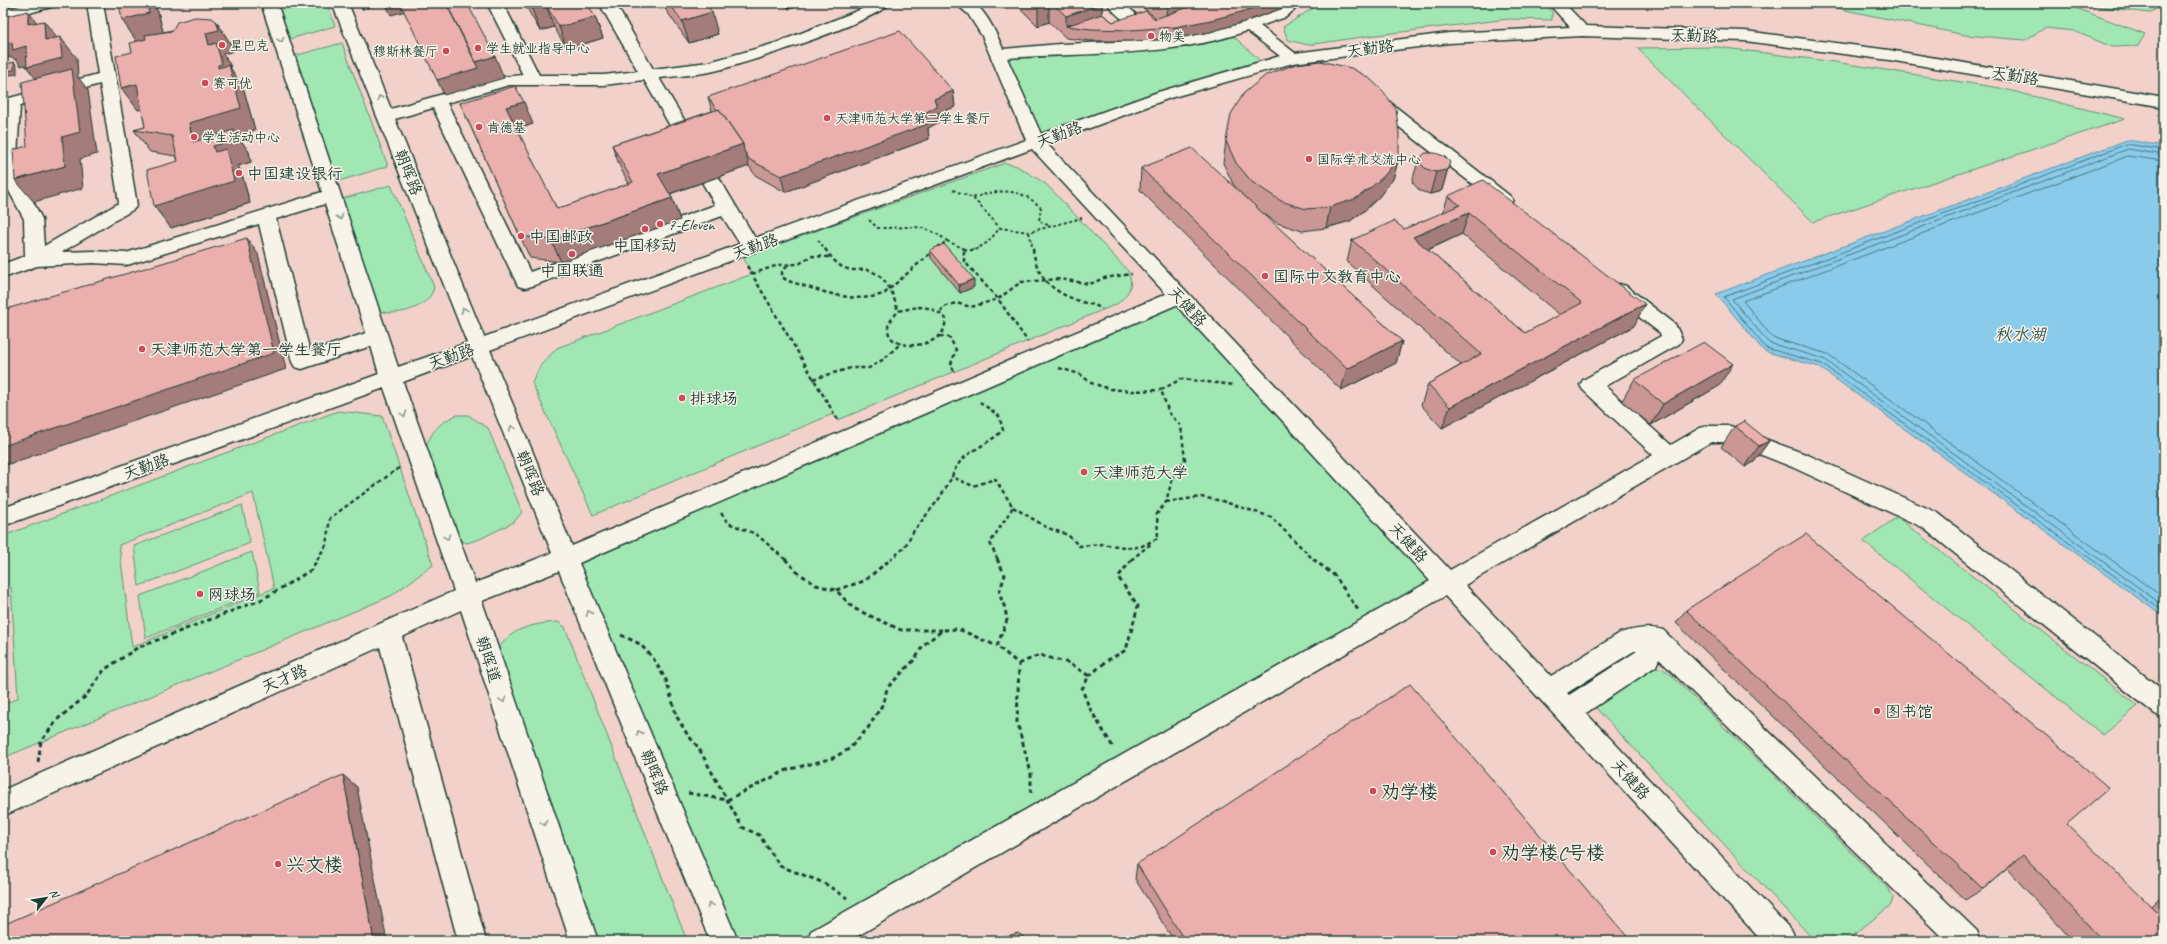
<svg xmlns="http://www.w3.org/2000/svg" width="2167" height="944" font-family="Caveat,'LXGW WenKai TC',sans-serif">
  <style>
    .built { fill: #f1d1ca }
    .green { fill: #a1e7b3; stroke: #609274; fill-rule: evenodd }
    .water { fill: #8acbeb; stroke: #5f92a2 }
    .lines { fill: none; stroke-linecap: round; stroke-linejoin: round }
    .shore { stroke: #4a767d; stroke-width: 1 }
    .minor-casing { stroke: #1f3d34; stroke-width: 3 }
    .path-far2 { stroke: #1f3d34; stroke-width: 2; stroke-dasharray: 3 2.5; stroke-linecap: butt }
    .path-far1 { stroke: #1f3d34; stroke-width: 2.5; stroke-dasharray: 4 3; stroke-linecap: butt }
    .path { stroke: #1f3d34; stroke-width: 3; stroke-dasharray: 4.5 3.5; stroke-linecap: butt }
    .minor { fill: #f7f3e8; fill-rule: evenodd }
    .wall { fill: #ca9795; stroke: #1f3d34; fill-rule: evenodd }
    .shaded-wall { fill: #a47b79; stroke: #1f3d34 }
    .building { fill: #ebb0ad; stroke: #1f3d34; fill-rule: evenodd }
    .oneway { stroke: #8b988e }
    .poi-dot { fill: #d1495b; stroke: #f7f3e8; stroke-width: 1.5 }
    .labels { text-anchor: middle; stroke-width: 3; stroke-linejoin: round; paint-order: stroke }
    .far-poi-label { font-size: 13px; fill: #1f3d34; stroke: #f7f3e8; text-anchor: start }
    .street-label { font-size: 16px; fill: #1f3d34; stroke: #f7f3e8 }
    .poi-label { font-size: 16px; fill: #1f3d34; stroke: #f7f3e8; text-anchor: start }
    .water-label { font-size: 17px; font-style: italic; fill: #345959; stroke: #f7f3e8 }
    .near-poi-label { font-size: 19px; fill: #1f3d34; stroke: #f7f3e8; text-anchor: start }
  </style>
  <rect width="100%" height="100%" fill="#f3dfd6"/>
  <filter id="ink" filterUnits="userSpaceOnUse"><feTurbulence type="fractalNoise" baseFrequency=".025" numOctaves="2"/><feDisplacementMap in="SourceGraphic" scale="8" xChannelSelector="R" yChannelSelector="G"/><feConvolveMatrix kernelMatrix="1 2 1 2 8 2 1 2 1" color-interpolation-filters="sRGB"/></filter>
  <g filter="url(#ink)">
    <!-- built -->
    <path class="built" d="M3,3h2161v938h-2161z"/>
    <!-- green -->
    <path class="green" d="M275,3h52l8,23 -49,14z
      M1321,3h223l8,9v8l-44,-1 -140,17 -60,9 -20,-5 -5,-13z
      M1835,3h329v2l-15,8 -78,-10 5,5 69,26 -7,12 -26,1 -38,-16 -29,-3 -20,12 -60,-5 -139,-29z
      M1229,32l37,34 -102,29 -128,48 -38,-89 173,-9z
      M342,43l46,123 -52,16 -42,-126z
      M1717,47l111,14 172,27 125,31 -312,103 -176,-174z
      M1005,163l12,3 29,18 83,88c4,15 0,22 -12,32l-279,116 -5,-6 -240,101 -61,-132 8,-17 17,-18 195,-74 -9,-17z
      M391,185l43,102c-4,22 -42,32 -59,22l-33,-110z
      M1179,296l267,286 -625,359h-97l-157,-382z
      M338,411l44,5 51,149 -42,31 -388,162v-53l15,-7 -7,-111 -8,3v-54zM253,493l21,95 -142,59 -13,-102z
      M457,415h11l20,13 34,84 -8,10 -34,17 -13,4 -13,-5 -31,-86c10,-21 12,-27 34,-37z
      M242,505l8,38 -111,43 -5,-40z
      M1897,517l241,189 -35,29 -240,-194z
      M252,552l8,40 -114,46 -6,-42z
      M558,622l7,5 122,314h-96l-93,-291c13,-23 36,-26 60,-28z
      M6,645l3,47 -6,3v-49z
      M1662,668l8,6 219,215 4,9 -2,7 -45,36h-31l-221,-235 59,-37z"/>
    <!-- water -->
    <path class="water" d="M2127,140l37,6v471l-345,-250 -55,-16 -48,-57z"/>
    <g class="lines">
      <!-- shore -->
      <path class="shore" d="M2164,150l-37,-6 -403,153 42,51 56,16 342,248
        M2164,155l-36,-6 -396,150 37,44 55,16 340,247
        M2164,161l-36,-5 -385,145 30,37 55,16 336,244"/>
      <defs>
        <path id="minor" d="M32,3h26l-3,3 -52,14v-10z
          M87,3h16l34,202 -3,4 -72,43 31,-1 33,2 196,-61 -61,-189h16l121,364 69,-24 -135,-340h16l43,106 111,-32 21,-2 -36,-72h16l36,72h65l34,-4 -39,-68h16l38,66 56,-7 67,-19 86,-34 9,-6h19c-13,18 -153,64 -180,69 -17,3 -34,4 -51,6l96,160 271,-98 -44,-104 -14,-22 -13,-11c6,0 14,-2 19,1 12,6 24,33 29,45l57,-5 111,-4 67,-16 -26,-21h18l21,16 25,-8 9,-8h17l-16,14 -26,9 35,27 154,-20 121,-6 -22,-24h16l22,23 159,5 144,19 275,47v10l-275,-47 -144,-19 -163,-5 -133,7 -156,20 -123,35 -123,46 403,426 203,-115 -70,-65 -3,-5 3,-5 78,-44 -1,-3 -48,-37 -3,-5 3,-5 7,-2 7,2 49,38 7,15 -3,5 -74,42 66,59 29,-17 8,-2h22l78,29 130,58 226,178v27l-9,-4 -233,-187 -130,-60 -63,-25h-18l-246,143 86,91 69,-43c14,-4 29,-7 43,-3l314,301 4,10h-35l-287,-282 -3,7 -70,47 206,218 4,10h-34l-317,-345 -596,345h-42l4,-10 619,-350 -254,-276 -597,258 159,378h-28l-151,-370 -77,30 116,340h-28l-109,-331 -59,27 84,304h-28l-78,-294 -377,169v-26l451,-199 -70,-203 -381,138v-18l376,-134 -8,-28 -69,23 -7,-2 -3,-5 -33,-138 -132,41 -34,-2 -56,3 -34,12v-14l22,-8 -1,-37 -21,-39 1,-77 2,-4 92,-25zM1247,31l33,25 -122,36 -117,42 -34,-76c80,-6 163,0 240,-27zM644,80l71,125 -185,67 -83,-169 62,-18h95zM100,84l19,119 -75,43 -2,-27 -20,-39 -6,-7 4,-67zM433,108l85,178 7,2 7,-2 190,-70 18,28 -256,93 -89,-218zM1032,149l134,145 -594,252 -82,-196zM325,204l41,129 -56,19 -34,-133zM472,356l80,197 -77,30 -72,-201zM1634,651h3l-68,44 -2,-2z
          M1107,3h17l21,20 -3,3c-12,3 -28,-13 -35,-23z
          M1372,92l6,1 132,103 3,4 -3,4 -6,2 -6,-2 -132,-103 -2,-4 2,-4z"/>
      </defs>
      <!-- minor casing -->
      <use href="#minor" class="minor-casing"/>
      <!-- path-far2 -->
      <path class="path-far2" d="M361,9l23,-6
        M953,190l20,8 27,30
        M973,198c26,-9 48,-11 68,10l-2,13 11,5
        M869,220l9,8c29,1 43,-8 69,13
        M1029,232l4,18
        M818,240l8,10
        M933,250l14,-9 20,9
        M975,250l13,-8 12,-14 29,4 53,-14"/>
      <!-- path-far1 -->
      <path class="path-far1" d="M825,249c6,8 13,18 23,20 7,2 13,0 19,1 20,5 26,24 31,41
        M963,249l8,1 7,-1
        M1033,249c4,29 18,42 46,52 8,3 16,3 23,8
        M964,251v10l34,38 30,43
        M747,266l92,156
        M787,266l-5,6v5l6,4c29,8 67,25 97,12l50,-44
        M752,274l26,-9 21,-1 12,-8 20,1
        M918,307c12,0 20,4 28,12 -1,4 -1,9 -3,12 -10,18 -57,21 -55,-4 1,-6 7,-11 10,-16z
        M941,312l2,-5 13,-4 15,4 27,-8 23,-17 39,-3 30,5 14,-6 28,-4
        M940,336l10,2 6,12 -5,14 3,7
        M1059,368l21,6 11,9 19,6 22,2 29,-1
        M813,379l38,-11h18l15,-9 17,-16
        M980,402l19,14 4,14c-18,18 -44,22 -51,47l21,9 22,-7 18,28 -23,36 8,17
        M1166,502l35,-5 21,4 49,16 43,43
        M1013,507l35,21 20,7 11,11 22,-2 31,4 10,-2 16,-8 -1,-24 9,-12 8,-30 11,-12 -4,-34 -12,-13 -8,-23 20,-11 53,6
        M721,513l7,10 28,11 30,26
        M317,560l9,-15 4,-27 70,-51
        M890,560l14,-12 9,-16 26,-33 13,-22
        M1131,560l22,-18"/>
      <!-- path -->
      <path class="path" d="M785,559l12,13 19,13 20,5 17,18 48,22h41
        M997,559l8,16 -6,18 6,15 2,12 -10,26 22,18 -2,58 14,51v20
        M1313,559l22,17 23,34
        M836,590l28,-9 27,-22
        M621,635l19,9 13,14 13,22 11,37 10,17 11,13 44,80 17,8 21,31 44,17 23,15
        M1019,664l20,-9 30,8 20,13 -7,13 7,18 24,40
        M1089,676l19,-16 18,-10 12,-44 -20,-29 14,-18
        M38,762l3,-21 18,-23 27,-22 18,-26 33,-22 126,-49 48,-29 7,-11
        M688,793l39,7 60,-30 46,-12 16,-9 19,-21 16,-26 3,-14 29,-30 7,-13 20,-15 15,-1 39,17"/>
      <!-- minor -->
      <use href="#minor" class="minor"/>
    </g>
    <!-- wall -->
    <path class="wall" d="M119,3h34l5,9 5,20 53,-11 14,22 3,8 -10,3 7,11 1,4 12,18 12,43 -18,5 12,17 2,10 -13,4 3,5 9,32 -79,25 -17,-22 24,-45 -2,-5 -26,-4 -16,-22 11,-3 -3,-18 -4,1 -6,-58 5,-11z
      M524,3h63l8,14 8,21 -36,11 -13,-22 -14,4z
      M661,3h44l13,31 -29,9z
      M784,3h26l-21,6z
      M997,3h104l1,1v10l11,8 43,-4 -19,-15h59v1h1v-1h92l-6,5 -39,14 -34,10 -36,7 -44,2h-39l-25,-3 -17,-16 -11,4 -22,-22 -14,4z
      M953,91l2,16 -17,6 1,9 -11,6 1,11 -144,53 -30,-17 -6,-9 -79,28 2,4 8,22 -119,42 -31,-4 -10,-22 -60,-133 73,21 -17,5 41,80 72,-25 -9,-17 -8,-22 100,-34 -4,-14z
      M1226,141l173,16 -6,22 -15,19 -14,13 -14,10 -24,7 -24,3 -25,-8 -17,-12 142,130 -6,22 -55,27 -201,-200 1,-22 99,25 -7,-9 -10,-21z
      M1418,161l30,7 -6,22 -3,2 -9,2 -10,-3 -8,-9z
      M1448,196l186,130 -192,102 -21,-23 7,-21 33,-19 -114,-103 5,-22 52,-11 39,-16zM1462,234l98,81 -35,18 -97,-83z
      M930,250l44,37 -14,6 -29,-35z
      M1634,380l85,6 -68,39 -29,-24z
      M1735,426l34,15 -15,21 -9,5 -24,-20z
      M1686,610l465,296 13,-13v48h-91l-66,-72 -24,20 -18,11 -289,-277z
      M1137,864l494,77h-457l-39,-62z"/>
    <!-- shaded-wall -->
    <path class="shaded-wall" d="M147,3h6l5,9 6,23 -27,7 -15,-22z
      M385,3h43l1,2 -38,10z
      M788,3h22l-21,6z
      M1002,3h14v1l-14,4z
      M1041,3h8v19l-11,4v-22z
      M1173,3h23l-1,13 -30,11 2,-22z
      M1266,3h23l-6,5 -39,14 -34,10 -36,7 1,-12z
      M1102,4v21l-36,1v-10z
      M546,5l8,22 -14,4 -8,-22z
      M28,11l16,21 -16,-8z
      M712,12l6,22 -29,9 -7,-22z
      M595,17l8,21 -36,11 -8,-22z
      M44,21l16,21v-5l17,21 1,19 10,13 9,64 -17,5 3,29 -49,14 -19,-22 50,-14 -21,-77 -19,-24 -4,1 -5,-7 -1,1 -3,-3 -9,2v-22l9,5 14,4 19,-6z
      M216,21l14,22 3,8 -10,3 7,11 1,4 12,18 12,43 -18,5 12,17 2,10 -13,4 3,5 9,32 -79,25 -17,-22 39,-64 -4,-19 29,-55 -9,-23 -3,-12z
      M495,56l9,22 -60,17 -7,-15 39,-18z
      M14,62l3,4v8l-7,1 -3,-4z
      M137,84l15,22 -14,4 -17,-22z
      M953,91l2,16 -17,6 1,9 -11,6 1,11 -144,53 -4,-16 140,-61 13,-16z
      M524,102l9,22 -17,5 -10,-22z
      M743,144l6,22 -83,29 -8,-21z
      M1399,157l-6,22 -15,19 -14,13 -14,10 -24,7 4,-21z
      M1448,168l-6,22 -3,2 -9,2 6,-22z
      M672,198l8,22 -119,42 -10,-22z
      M1469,213l-7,21 -55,25 6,-22z
      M247,238l11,16 28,115 -283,97v-20z
      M974,279v8l-14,6 -1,-8z
      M1645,304l-11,22 -192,102 8,-21z
      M1402,341l-6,22 -55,27 6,-21z
      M1733,364l-14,22 -68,39 12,-21z
      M1769,441l-15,21 -9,5 14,-21z
      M343,775l14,12 30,154h-13z"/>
    <!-- building -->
    <path class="building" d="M119,3h28l2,10 -27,7z
      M400,3h46l32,65 -41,12z
      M446,3h21l28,53 -19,6z
      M528,3h59l8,14 -36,10 -13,-22 -14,4z
      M669,3h36l7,9 -30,9z
      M1052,3h49l1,1 -36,12z
      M1164,3h9l-6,2z
      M1200,3h66l-21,8 -34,9 -36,7 -45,3 -39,-1 -25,-3 36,-12 11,8 33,-11 9,8z
      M28,11v13l16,-3 1,19 15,-3 2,21 -35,9 -1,-21 -13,4 -1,-8 -8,2v-7h-1v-20z
      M195,17l17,1 4,3 3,9 -13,3 3,12 7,-2 6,21 -4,1v3l11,-3 12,43 -52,15 4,19 41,-12 2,10 -23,6 2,6 11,-3 8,32 -80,25 -7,-36 31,-9 -6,-25 -38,-6 11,-3 -8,-43 -16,4 -5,-32 16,-4 -2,-9 16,-4 -1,-4 27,-4 5,-9z
      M900,31l53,60 -19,8 3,7 -16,9 7,9 -147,52 -31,-16 -6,-9 -1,-7 -24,-35 -2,1 -9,-13z
      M1320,61l31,7 18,10 14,13 13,18 3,24v24l-15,19 -15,13 -14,10 -25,8 -24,2 -25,-8 -29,-19 -16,-19 -10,-22 5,-27 13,-21 22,-18 30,-11z
      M14,62v8l-7,1v-7z
      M72,69l8,63 -18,5 3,29 -50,14 -2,-30 14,-4 -5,-64z
      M515,86l9,16 -18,5 51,102 76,-27 -21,-37 107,-36 24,35 -85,30 14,24 -121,42 -31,-4 -60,-133z
      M1192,148l210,193 -55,28 -206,-201z
      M1425,153h10l9,3 6,6 -2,6 -2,2 -10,2 -10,-3 -8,-8z
      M1483,180l162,124 -195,103 -22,-23 53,-30 -129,-114 42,-19 10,8 56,-24 -12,-9zM1469,213l113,90 -57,30 -112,-96z
      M247,238l27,115 -271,93v-136z
      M944,244l30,35 -15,6 -29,-35z
      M1704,342l29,22 -70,40 -29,-24z
      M1744,421l25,20 -10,5 -24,-20z
      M1806,534l303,254 -42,36 90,88 7,-6v35h-61l-80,-86 -40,34 -297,-279z
      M1410,684l221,257h-446l-48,-77z
      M343,775l31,166h-371v-16z
      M1018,933l11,8h-41z"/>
    <!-- one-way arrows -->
    <defs><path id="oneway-chevron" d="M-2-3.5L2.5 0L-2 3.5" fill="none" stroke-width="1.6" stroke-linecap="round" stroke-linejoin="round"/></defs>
    <g class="oneway">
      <use href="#oneway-chevron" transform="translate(281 40) rotate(72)"/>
      <use href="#oneway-chevron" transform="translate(380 98) rotate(-113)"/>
      <use href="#oneway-chevron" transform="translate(340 217) rotate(72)"/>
      <use href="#oneway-chevron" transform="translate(464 310) rotate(-112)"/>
      <use href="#oneway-chevron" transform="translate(404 414) rotate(70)"/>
      <use href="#oneway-chevron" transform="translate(512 428) rotate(-113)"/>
      <use href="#oneway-chevron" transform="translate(447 537) rotate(70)"/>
      <use href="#oneway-chevron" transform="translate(589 613) rotate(-112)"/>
      <use href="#oneway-chevron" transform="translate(503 700) rotate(72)"/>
      <use href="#oneway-chevron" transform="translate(639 733) rotate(-113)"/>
      <use href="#oneway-chevron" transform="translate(544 823) rotate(72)"/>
      <use href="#oneway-chevron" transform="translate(710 905) rotate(-112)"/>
    </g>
  </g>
  <!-- markers -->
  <g class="poi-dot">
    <circle cx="1151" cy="36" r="4"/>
    <circle cx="222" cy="45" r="4"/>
    <circle cx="478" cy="48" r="4"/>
    <circle cx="446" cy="51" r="4"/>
    <circle cx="205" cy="83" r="4"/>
    <circle cx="827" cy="118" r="4"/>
    <circle cx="479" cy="127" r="4"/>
    <circle cx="194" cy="137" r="4"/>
    <circle cx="1309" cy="159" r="4"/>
    <circle cx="239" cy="173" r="4"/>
    <circle cx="660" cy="224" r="4"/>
    <circle cx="645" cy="229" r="4"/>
    <circle cx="521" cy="236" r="4"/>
    <circle cx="572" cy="254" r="4"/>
    <circle cx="1265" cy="276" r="4"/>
    <circle cx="142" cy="349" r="4"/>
    <circle cx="682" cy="398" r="4"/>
    <circle cx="1084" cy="472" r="4"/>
    <circle cx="200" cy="594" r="4"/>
    <circle cx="1877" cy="711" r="4"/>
    <circle cx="1373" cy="791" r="4"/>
    <circle cx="1493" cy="852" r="4"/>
    <circle cx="278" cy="864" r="4"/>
  </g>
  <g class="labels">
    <!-- far-poi labels -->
    <g class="far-poi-label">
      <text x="1159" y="41">物美</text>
      <text x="230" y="50">星巴克</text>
      <text x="486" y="53">学生就业指导中心</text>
      <text x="438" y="56" text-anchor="end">穆斯林餐厅</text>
      <text x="213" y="88">赛可优</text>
      <text x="835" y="123">天津师范大学第二学生餐厅</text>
      <text x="487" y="132">肯德基</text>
      <text x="202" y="142">学生活动中心</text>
      <text x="1317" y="164">国际学术交流中心</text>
    </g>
    <!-- street labels -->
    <g class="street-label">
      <text transform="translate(1694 35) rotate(2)" y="6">天勤路</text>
      <text transform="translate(1370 48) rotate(-8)" y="6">天勤路</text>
      <text transform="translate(2015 75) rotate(9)" y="6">天勤路</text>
      <text transform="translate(1059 134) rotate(-21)" y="6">天勤路</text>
      <text transform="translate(409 172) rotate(68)" y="6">朝晖路</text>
      <text transform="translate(755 246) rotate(-20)" y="6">天勤路</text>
      <text transform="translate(1188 306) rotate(47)" y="6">天健路</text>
      <text transform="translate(451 356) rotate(-20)" y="6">天勤路</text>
      <text transform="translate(146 466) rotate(-20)" y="6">天勤路</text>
      <text transform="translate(531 473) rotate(67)" y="6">朝晖路</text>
      <text transform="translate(1409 542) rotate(47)" y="6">天健路</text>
      <text transform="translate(489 659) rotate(72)" y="6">朝晖道</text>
      <text transform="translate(284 678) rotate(-24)" y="6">天才路</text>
      <text transform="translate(655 772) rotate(68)" y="6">朝晖路</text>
      <text transform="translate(1631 779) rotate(47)" y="6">天健路</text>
    </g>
    <!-- poi labels -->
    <g class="poi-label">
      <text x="247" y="179">中国建设银行</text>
      <text x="668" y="230">7-Eleven</text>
      <text x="529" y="242">中国邮政</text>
      <text x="645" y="251" text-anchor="middle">中国移动</text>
      <text x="572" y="276" text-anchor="middle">中国联通</text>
      <text x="1273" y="282">国际中文教育中心</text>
      <text x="150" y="355">天津师范大学第一学生餐厅</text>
      <text x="690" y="404">排球场</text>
      <text x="1092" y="478">天津师范大学</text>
      <text x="208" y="600">网球场</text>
      <text x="1885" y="717">图书馆</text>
    </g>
    <!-- water labels -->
    <g class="water-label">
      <text x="2020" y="340">秋水湖</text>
    </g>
    <!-- near-poi labels -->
    <g class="near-poi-label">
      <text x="1381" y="798">劝学楼</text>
      <text x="1501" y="859">劝学楼C号楼</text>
      <text x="286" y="871">兴文楼</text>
    </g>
  </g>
  <!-- margin -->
  <rect width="2167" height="944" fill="none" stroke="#f7f3e8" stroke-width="16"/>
  <rect x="8" y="8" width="2151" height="928" fill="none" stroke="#1f3d34" stroke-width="1.5" filter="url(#ink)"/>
  <!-- north arrow -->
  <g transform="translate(46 898) rotate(59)" stroke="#f7f3e8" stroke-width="3" paint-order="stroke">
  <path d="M0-3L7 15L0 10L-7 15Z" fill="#1f3d34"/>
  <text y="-6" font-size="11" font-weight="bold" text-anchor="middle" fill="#1f3d34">N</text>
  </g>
</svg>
